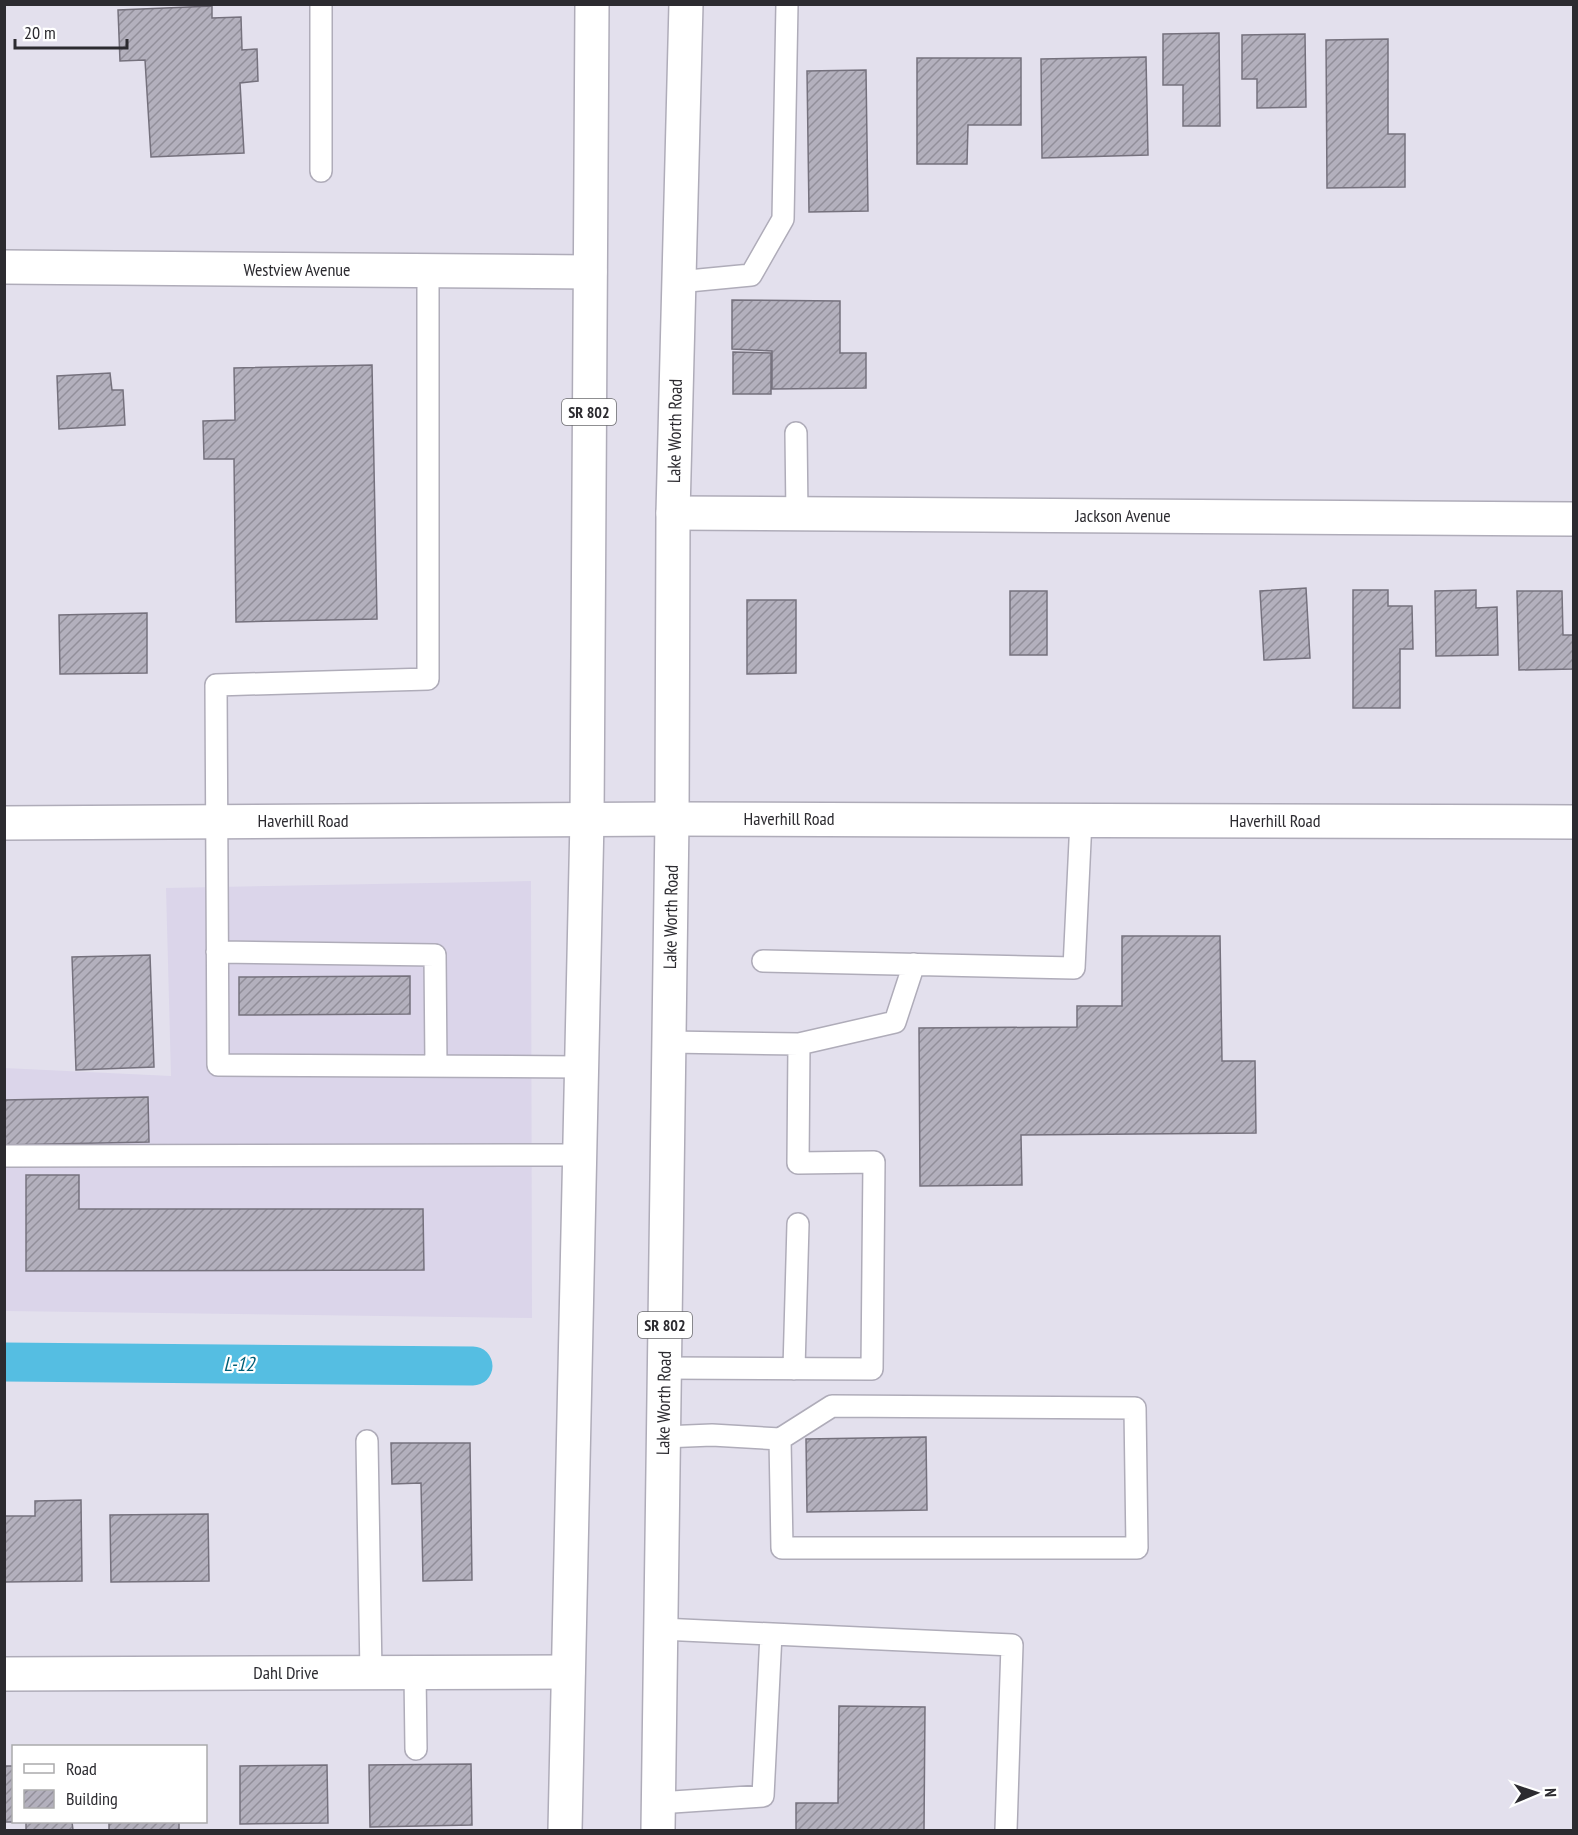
<svg xmlns="http://www.w3.org/2000/svg" width="1578" height="1835" font-family="'PT Sans Narrow',sans-serif">
  <style>
    .built { fill: #dbd5ea }
    .lines { fill: none; stroke-linecap: round; stroke-linejoin: round }
    .canal { stroke: #55bee2; stroke-width: 39 }
    .building { fill: url(#building-hatch); stroke: #75717d; stroke-width: 1.5 }
    .lane-casing { stroke: #afacb9; stroke-width: 24 }
    .street-casing { stroke: #afacb9; stroke-width: 36 }
    .secondary-casing { stroke: #afacb9; stroke-width: 36 }
    .primary-casing { stroke: #afacb9; stroke-width: 36 }
    .lane { stroke: #fff; stroke-width: 21 }
    .street { stroke: #fff; stroke-width: 33 }
    .secondary { stroke: #fff; stroke-width: 33 }
    .primary { stroke: #fff; stroke-width: 33 }
    .labels { text-anchor: middle; stroke-width: 4.5; stroke-linejoin: round; paint-order: stroke }
    .shield { fill: #fff; stroke: #6b6b6e; stroke-width: 1.5 }
    .shield-label { font-size: 16px; font-weight: bold; fill: #2c2b30 }
    .street-label { font-size: 18px; fill: #2c2b30; stroke: #fff }
    .water-label { font-size: 20px; font-style: italic; fill: #005d76; stroke: #fff }
  </style>
  <defs>
    <pattern id="building-hatch" width="6" height="6" patternUnits="userSpaceOnUse" patternTransform="scale(1.5)"><rect width="6" height="6" fill="#b3b0bd"/><path d="M-1 1l2-2M0 6l6-6M5 7l2-2" fill="none" stroke="#928f9a"/></pattern>
  </defs>
  <rect width="100%" height="100%" fill="#e3e0ed"/>
  <!-- built -->
  <path class="built" d="M531,881l1,437 -527,-7 -1,-243 167,8 -5,-188z"/>
  <g class="lines">
    <!-- canal -->
    <path class="canal" d="M4,1362l469,4"/>
  </g>
  <!-- building -->
  <path class="building" d="M212,6v12l29,-1 1,33 15,-1 1,32 -18,2 4,70 -93,4 -6,-97 -25,1 -2,-51z
    M1219,33l1,93h-37v-41h-20v-51z
    M1305,34l1,73 -49,1v-29h-15v-44z
    M1388,39v95h17v53l-78,1 -1,-148z
    M1146,57l2,98 -106,3 -1,-99z
    M917,58h104v67h-53l-1,39h-50z
    M866,70l2,141 -59,1 -2,-141z
    M732,300l108,1v52h26v35l-94,1v-38l-40,-2z
    M733,352l38,1v41h-38z
    M372,365l5,254 -141,3 -2,-163h-30l-1,-38 32,-1 -1,-52z
    M110,373l2,17h11l2,35 -66,4 -2,-53z
    M1306,588l4,70 -46,2 -4,-69z
    M1353,590h35v16h24l1,43h-13v59h-47z
    M1476,590v18l21,-1 1,48 -62,1 -1,-65z
    M1010,591h37v64h-37z
    M1517,591h45l1,44h11v34l-55,1z
    M747,600h49v73l-49,1z
    M147,613v60l-87,1 -1,-59z
    M1122,936h98l2,125h33l1,72 -235,2 1,50 -102,1 -1,-158 158,-1v-21h45z
    M150,955l4,112 -78,3 -4,-113z
    M410,976v38l-171,1v-38z
    M148,1097l1,45 -145,3v-45z
    M26,1175h53v34h344l1,61 -398,1z
    M926,1437l1,73 -120,2 -1,-73z
    M391,1443h79l2,137 -49,1 -2,-98 -29,1z
    M81,1500l1,81 -78,1v-66h31v-15z
    M208,1514l1,67 -98,1 -1,-67z
    M839,1706l86,1 -1,123h-128v-27h42z
    M471,1764l1,61 -102,2 -1,-62z
    M327,1765l1,58 -88,1v-58z
    M4,1766h10v56h58l1,8h-47v-8h-22z
    M109,1822h70v8h-70z"/>
  <g class="lines">
    <defs>
      <path id="lane" d="M321,4v167
        M428,271v408l-212,6 2,380 363,2
        M678,282l73,-7 32,-56 4,-215
        M796,433l1,81
        M217,952l218,3 1,111
        M763,961l311,7 7,-148
        M669,1042l130,2 96,-22 19,-58
        M4,1156l575,-1
        M665,1368l207,1 2,-207 -76,1 1,-119
        M794,1369l4,-145
        M663,1437l49,-2 68,4 2,109h355l-2,-140 -303,-2 -52,33
        M367,1441l4,232
        M661,1629l351,16 -6,185
        M415,1673l1,76
        M658,1803l105,-7 8,-162"/>
      <path id="street" d="M4,267l586,5
        M673,513l901,6
        M4,1674l564,-2"/>
      <path id="secondary" d="M4,823l668,-4 902,3"/>
      <path id="primary" d="M565,1830l22,-1011 5,-815
        M658,1830l14,-1011 1,-306 13,-509"/>
    </defs>
    <!-- lane casing -->
    <use href="#lane" class="lane-casing"/>
    <!-- street casing -->
    <use href="#street" class="street-casing"/>
    <!-- secondary casing -->
    <use href="#secondary" class="secondary-casing"/>
    <!-- primary casing -->
    <use href="#primary" class="primary-casing"/>
    <!-- lane -->
    <use href="#lane" class="lane"/>
    <!-- street -->
    <use href="#street" class="street"/>
    <!-- secondary -->
    <use href="#secondary" class="secondary"/>
    <!-- primary -->
    <use href="#primary" class="primary"/>
  </g>
  <g class="labels">
    <!-- shield labels -->
    <g class="shield">
      <rect x="562" y="399" width="54" height="26" rx="4.5"/>
      <rect x="638" y="1312" width="54" height="26" rx="4.5"/>
    </g>
    <g class="shield-label">
      <text x="589" y="418">SR 802</text>
      <text x="665" y="1331">SR 802</text>
    </g>
    <!-- street labels -->
    <g class="street-label">
      <text x="297" y="276">Westview Avenue</text>
      <text transform="translate(675 431) rotate(-89)" y="6">Lake Worth Road</text>
      <text x="1123" y="522">Jackson Avenue</text>
      <text x="789" y="825">Haverhill Road</text>
      <text x="303" y="827">Haverhill Road</text>
      <text x="1275" y="827">Haverhill Road</text>
      <text transform="translate(671 917) rotate(-89)" y="6">Lake Worth Road</text>
      <text transform="translate(664 1403) rotate(-89)" y="6">Lake Worth Road</text>
      <text x="286" y="1679">Dahl Drive</text>
    </g>
    <!-- water labels -->
    <g class="water-label">
      <text x="239" y="1371">L-12</text>
    </g>
  </g>
  <!-- border -->
  <rect width="1578" height="1835" fill="none" stroke="#2c2b30" stroke-width="12"/>
  <!-- legend -->
  <rect x="12" y="1745" width="195" height="78" fill="#ffffff" stroke="#abaaac" stroke-width="1.5"/>
  <rect x="24" y="1764" width="30" height="9" fill="#ffffff" stroke="#abaaac" stroke-width="1.5"/>
  <text x="66" y="1775" font-size="18" fill="#2c2b30">Road</text>
  <rect x="24" y="1790" width="30" height="18" fill="url(#building-hatch)" stroke="#abaaac" stroke-width="1.5"/>
  <text x="66" y="1805" font-size="18" fill="#2c2b30">Building</text>
  <!-- north arrow -->
  <g transform="translate(1536 1793) rotate(88)" stroke="#ffffff" stroke-width="4.5" paint-order="stroke">
  <path d="M0-4.5L10 22L0 15L-10 22Z" fill="#2c2b30"/>
  <text y="-9" font-size="16" font-weight="bold" text-anchor="middle" fill="#2c2b30">N</text>
  </g>
  <!-- scale -->
  <path d="M15 39v9h112v-9" fill="none" stroke="#2c2b30" stroke-width="3"/>
  <text x="24" y="39" font-size="18" fill="#2c2b30" stroke="#ffffff" stroke-width="4.5" paint-order="stroke">20 m</text>
</svg>
